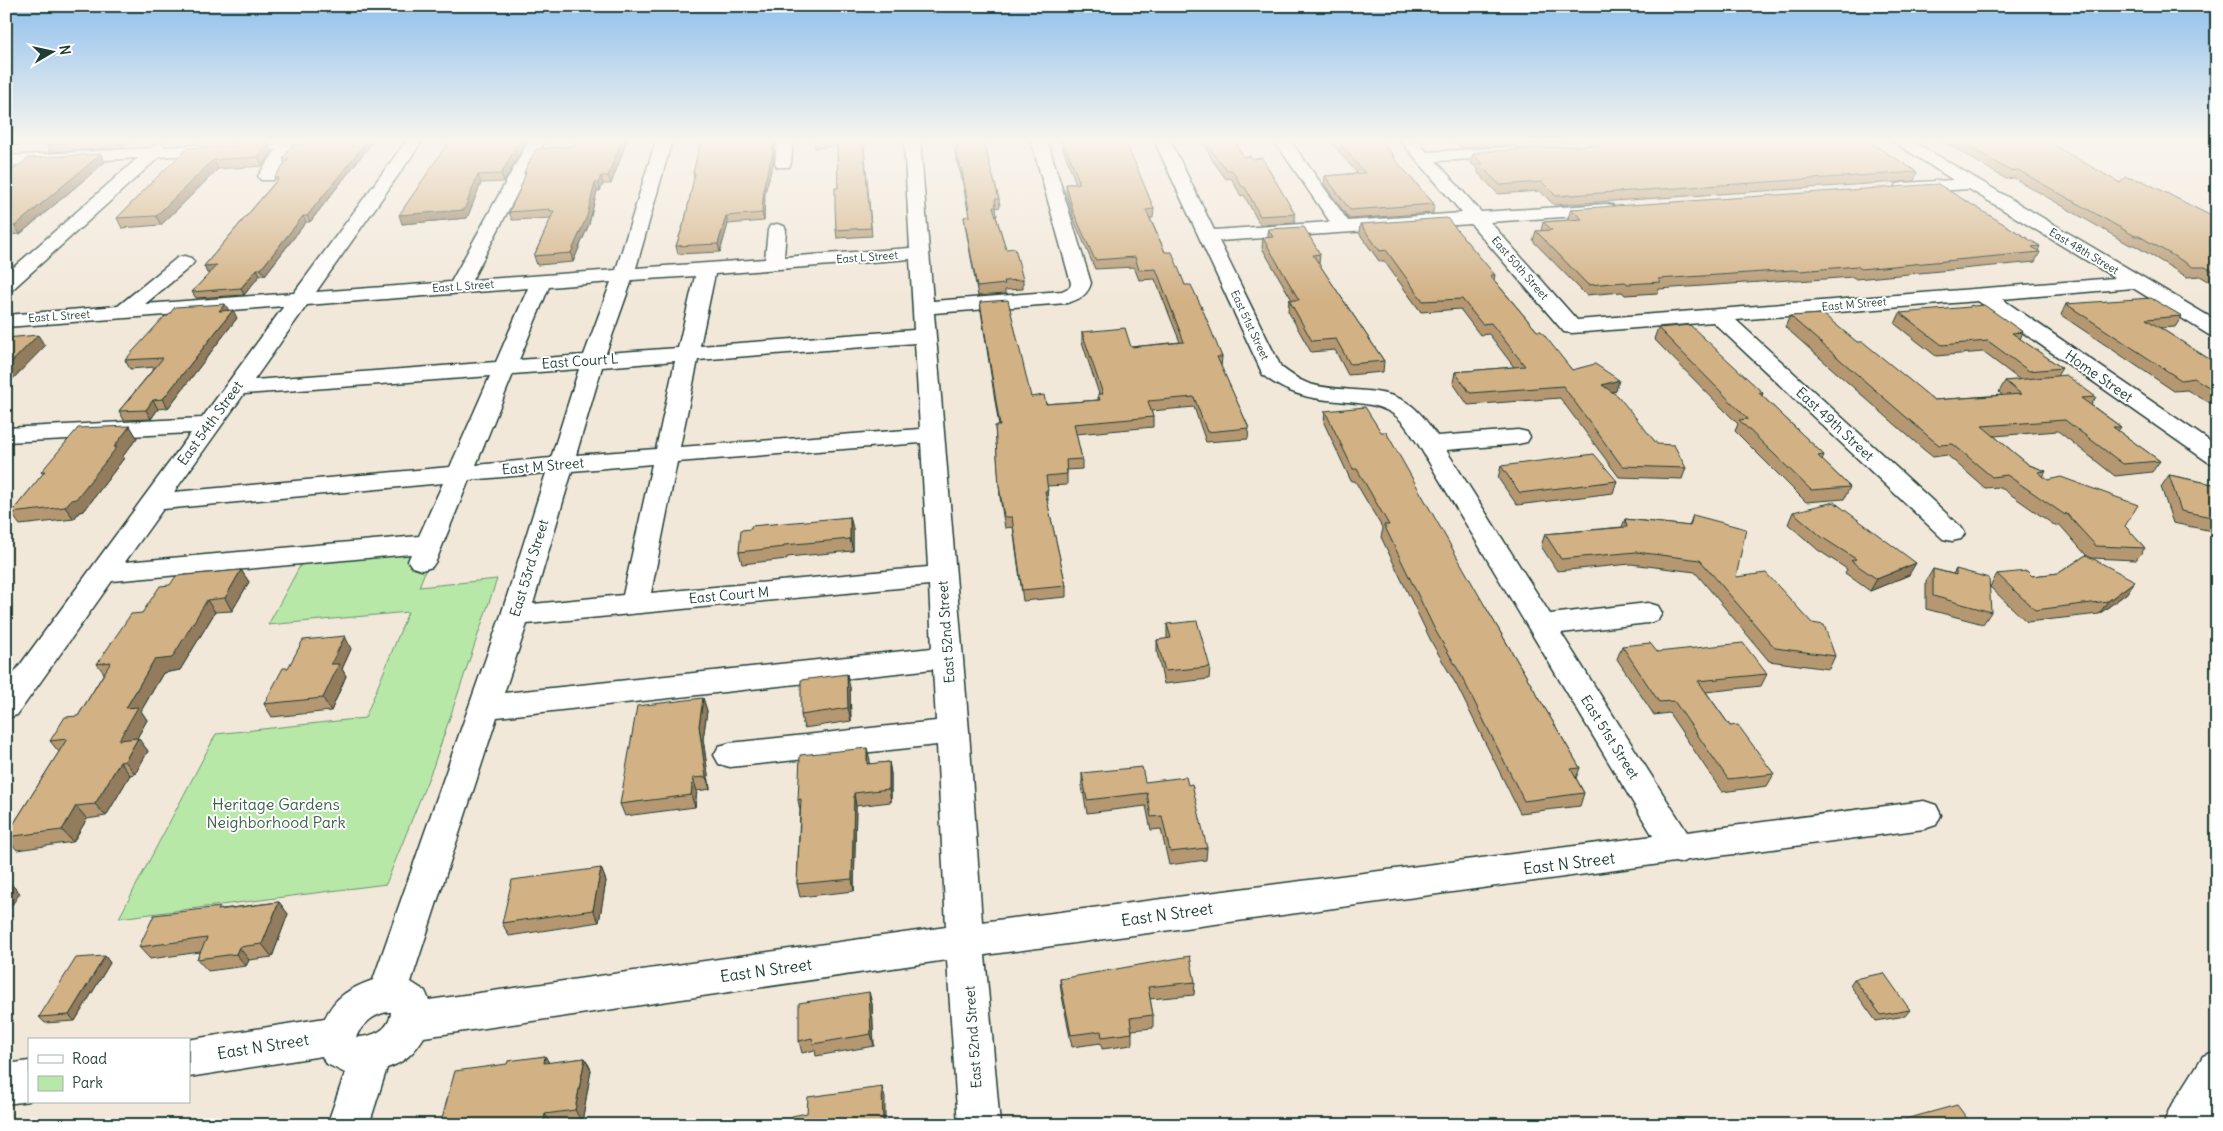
<svg xmlns="http://www.w3.org/2000/svg" width="2223" height="1131" font-family="Delius,sans-serif">
  <style>
    .green { fill: #b7e8a8; stroke: #6b926e }
    .lines { fill: none; stroke-linecap: round; stroke-linejoin: round }
    .minor-casing { stroke: #1f3d34; stroke-width: 3 }
    .minor { fill: #fff; fill-rule: evenodd }
    .wall { fill: #b59872; stroke: #1f3d34 }
    .shaded-wall { fill: #937c5d; stroke: #1f3d34 }
    .building { fill: #d2b185; stroke: #1f3d34 }
    .labels { text-anchor: middle; stroke-width: 4; stroke-linejoin: round; paint-order: stroke }
    .far-street-label { font-size: 11px; fill: #1f3d34; stroke: #fff }
    .street-label { font-size: 14px; fill: #1f3d34; stroke: #fff }
    .near-park-label { font-size: 16px; fill: #3d5f4b; stroke: #fff }
    .near-street-label { font-size: 16px; fill: #1f3d34; stroke: #fff }
  </style>
  <rect width="100%" height="100%" fill="#f2e8da"/>
  <filter id="ink" filterUnits="userSpaceOnUse"><feTurbulence type="fractalNoise" baseFrequency=".02" numOctaves="2"/><feDisplacementMap in="SourceGraphic" scale="10" xChannelSelector="R" yChannelSelector="G"/><feConvolveMatrix kernelMatrix="1 2 1 2 8 2 1 2 1" color-interpolation-filters="sRGB"/></filter>
  <g filter="url(#ink)">
    <!-- green -->
    <path class="green" d="M433,550l-14,37 78,-8 -64,188 -47,117 -267,34 97,-184 149,-16 43,-106 -140,13 33,-61z"/>
    <g class="lines">
      <defs>
        <path id="minor" d="M275,140h96l-2,3 -6,2 -70,4 -20,31h-12l-3,-4 18,-26 -117,7 -146,132 -7,2v-17l132,-116 -132,8v-10l144,-8 9,-5 7,4z
          M407,140h16l-107,152 135,-10 78,-142h16l-73,140 144,-10 40,-130h16l-36,128 129,-9 3,-29 2,-4 7,-2 7,2 2,4 -2,27 126,-9 -6,-108h16l13,161 129,-10 8,-4 1,-4 -40,-143h16l44,143c-3,12 -12,17 -24,20l-133,10 35,418 13,191 671,-86 -235,-392c-8,-11 -15,-25 -28,-32 -16,-9 -34,-9 -52,-11 -29,-2 -53,-8 -75,-26l-109,-235h16l44,90 116,-8 -56,-82h16l58,81 114,-8 -62,-73h17l10,12 84,-5 6,1 2,4 -2,4 -6,1 -75,4 45,51 125,-8 6,1 3,4 -3,4 -6,1 -116,8 87,98 538,-42 -146,-89 -66,4 -6,-1 -3,-4 3,-4 6,-1 50,-3 -62,-40h20l306,181v15l-8,-1 -76,-47 -131,11 215,147v18l-9,-2 -230,-161 -242,19 225,207 4,6 -4,6 -9,2 -9,-2 -230,-217 -141,11 -8,-1 -93,-108 -252,17 62,126c8,6 16,12 26,16 33,12 75,0 105,23 10,8 18,20 25,30l81,-6 9,2 3,5 -3,5 -9,2 -72,6 104,164 98,-11 10,3 4,7 -4,7 -10,3 -87,10 126,199 237,-31 12,4 5,10 -5,10 -12,4 -236,31 -9,3 -4,-1 -690,93 15,170h-42l-11,-165 -523,77c-10,16 -19,25 -37,31l-18,57h-42l18,-52 -20,-10 -3,-7 -133,21v-37h-2l138,-22c10,-22 26,-30 48,-38l128,-365 45,-142 -77,7 -33,81 -4,6 -10,3 -10,-3 -4,-6 3,-7 -299,27 -95,134 -11,3v-34l185,-251 -185,9v-14l196,-10 82,-112 -278,21v-12l112,-9 59,-48 7,-2 7,2 3,4 -3,4 -46,38 149,-11zM910,259l4,71 -214,16 15,-72zM695,276l-17,72 -72,5 26,-73zM611,282l-27,73 -65,5 30,-73zM528,288l-32,74 -242,18 53,-75zM915,343l5,86 -240,18 18,-87zM675,361l-19,88 -80,6 26,-88zM579,369l-28,89 -75,7 37,-91zM490,376l-40,91 -276,25 70,-98zM921,443l7,124 -277,26 26,-131zM652,464l-29,131 -90,9 39,-133zM443,483l-24,53 -294,26 38,-53zM929,585l3,63 -428,45 23,-69zM933,669l3,52 -206,22 -11,3 -5,9 5,9 11,3 207,-22 9,182 -517,73 -4,-9 -14,-9 86,-265zM388,1012h3c-1,18 -18,25 -35,25 6,-13 18,-23 32,-25z
          M777,140h16l-2,23 -2,4h-12l-2,-4z
          M2217,1051v58l-9,16h-45l6,-15 34,-54z
          M29,1061v40l-23,3v-40z"/>
      </defs>
      <!-- minor casing -->
      <use href="#minor" class="minor-casing"/>
      <!-- minor -->
      <use href="#minor" class="minor"/>
    </g>
    <!-- wall -->
    <path class="wall" d="M6,140h125l-9,8 -72,4 -4,-8 -40,2z
      M206,140h36l-35,2z
      M364,140h10l-64,82h-4l-41,53h-5l-16,20 -48,3 -4,-6 18,-19h-3l-3,-7 72,-85 9,-17 -2,-5z
      M450,140h77l-23,42 -23,1 -14,35 -65,6z
      M627,140l-16,44h-8l-3,7h-3l-8,33 -16,38 -36,3 -3,-9 17,-38 -39,2 -3,-8 11,-23 5,-13 -1,-4 50,-26z
      M701,140h74l-2,24 -8,28 -1,29 -36,3 -8,28 -42,2 -2,-8 9,-26 9,-41 -1,-6z
      M814,140h53v4h-3l8,92 -35,2 -1,-8 2,-42 -1,-42 -22,2z
      M956,140h27l16,59 1,8 -4,1 1,8h-1l10,33 17,31v9l-18,1v4l-27,2 -13,-71 -1,-8 5,-1 -7,-37 -6,-22 -1,-8h2z
      M1060,140h64l30,69 -1,9h-3l15,34 20,33 37,72 -1,10 28,61 -1,11 -42,3 -12,-35 -43,4 2,6v10l-77,7 6,25v10l-15,1v15l-20,1 1,15h-1l19,85v11l-43,4 -10,-74 -8,1 -5,-31 -5,-71h4l-18,-115 -1,-9 51,95 15,7 52,-4v-6h1l-17,-52v-10l49,15 49,-5 -25,-63 -16,1 -5,-13 -39,2 -21,-49 -8,-27v-9h10z
      M1202,140h32l10,17 51,57v9l-35,2 -16,-30 -3,1 -10,-18 -5,1 -13,-18z
      M1329,140h51l14,16 -1,2 41,46 -1,9 -84,6 -25,-35 1,-8 32,-3z
      M1452,140h131l-122,8z
      M1676,140h195l-1,3 47,29 -3,9 -360,24 -14,-14 -42,3 -20,-21v-4l-7,-6 2,-9h4v-2z
      M1941,140h87l92,43 97,36v67l-17,-10 -13,1 -53,-32h-4l-116,-67 -8,1z
      M268,143l4,9 -9,14 -45,3 -57,56 -39,3 -5,-10 40,-40v-1z
      M101,154l4,8 -85,72 -14,1v-59z
      M1571,209l469,37 -2,5 2,1 -5,10 -179,17 -3,-2 -57,4 -7,-1 -130,9 -1,4 -33,2 -3,-3 -36,3 -53,-54 3,-10h5l2,-9 27,-2 -2,-2z
      M1360,224l135,51 -1,5 43,51 35,39 44,21 -4,1 45,52 29,24 -4,11 -63,-2 -59,-79 -92,7 -15,-22 2,-11 59,-5 -25,-33 -9,1 -20,-26 -39,3 -37,-51h-5l-20,-28z
      M1268,229l52,25 -1,10 65,97 -1,11 -35,3 -13,-25 -24,2 -23,-41 1,-11h3l-30,-52 1,-10h5z
      M2066,304l116,12 -7,11 -15,1 57,36v43l-30,-17 -13,1 -113,-76z
      M229,310l8,8 -69,90 -10,1 -7,10 -27,1 -5,-9 36,-44 -25,2 -5,-9z
      M1900,313l123,19 -3,7 42,29 -5,8 39,21 -5,8 30,22 -3,4 42,30 -8,11 -37,4 -57,-45 -64,5 35,29 17,6 -3,6 5,3 77,46 20,22 -9,12 -45,-2 36,35 -28,21 -72,8 -37,-35 7,-13 35,2 27,-3 27,-18 -27,-31 -2,3 -57,-40 -15,1 -38,-33 -14,2 -10,-8 -138,-122 5,-11 67,26 77,58 68,-5 -3,-3 6,-11 15,-1 -37,-28 -47,4 -41,-32z
      M1658,328l105,65 -1,3 62,59 -2,5 28,27 -6,12 -38,3 -71,-71 3,-7 -84,-85z
      M1325,411l160,195 95,162 -4,10 8,15 -4,13 -60,7 -63,-127 -25,-43 -51,-106 2,-8 -28,-48h-4l-27,-58z
      M130,426l7,12 -14,18 1,2 -40,53 -5,1 -5,7 -54,6 -9,-12 32,-39 -2,-2z
      M1501,466l116,15 -4,12 -96,12 -19,-27z
      M2169,475l48,10v47l-44,-9 -12,-36z
      M1793,512l116,63 -39,16 -25,-18 2,-4 -29,-19 -30,-26z
      M1693,515l43,62 99,79 -6,13 -60,-8 -74,-89 -64,-8 -74,7 -16,-25 4,-12 77,-7 3,-8 64,7z
      M850,517l3,12v22l-66,6v2l-45,5 -3,-12 12,-23z
      M1933,569l20,5 3,-5 35,43 -8,12 -57,-15v-28z
      M241,570l8,12 -17,29 -17,1 -35,58 -17,3 -22,38 6,9 -10,18h1l10,13 -13,23 -5,1 -24,41 -19,3 -14,23 -56,8 -11,-12v-2l53,-84 -9,-11 28,-25 26,-43 -7,-9 45,-51 28,-28z
      M1167,624l43,43 -1,12 -45,5 -7,-32v-12l10,-1z
      M1622,646l145,28 -6,12 -55,6 24,34 44,48 -7,12 -45,6 -53,-79 -15,2 -37,-56z
      M351,649l-9,20 4,7 -15,35 -59,6 -8,-13 24,-36z
      M850,687l1,34 -47,7 -3,-13z
      M703,698l4,13 -4,28 7,50 -13,2 -2,16 -70,9 -5,-12z
      M867,748l3,16 19,-2 2,12v28l-35,4 -2,85 -54,6 -3,-13 3,-74 -2,-10z
      M1082,773l63,9 62,66 -1,12 -37,5 -8,-36 -10,1 -5,-24 -59,7 -5,-27z
      M601,868l5,13 -7,41 -90,14 -7,-13z
      M279,902l9,12 -16,43 -23,3 -3,6 -38,5 -11,-12 3,-7 -50,7 -11,-12 83,-38z
      M105,956l5,7 -35,58 -30,2 -6,-6z
      M1060,979l135,3 -1,13 -44,4 3,16v13l-21,2v15l-30,4 -1,-6 -29,4 -11,-56z
      M1854,979l56,31 -5,6 -29,5 -26,-36z
      M869,992l3,12 2,42 -58,10 -1,-6 -13,3 -3,-12z
      M545,1056l4,7 36,-5 6,12 -9,52 -23,3h-119l67,-61z"/>
    <!-- shaded-wall -->
    <path class="shaded-wall" d="M118,140h13l-9,8z
      M368,140h6l-64,82 -3,-6z
      M520,140h7l-23,42 -3,-8z
      M622,140h5l-16,44 -3,-8z
      M773,140h2l-2,24 -8,28 -1,29 -2,-8 2,-28z
      M268,143l4,9 -9,14 -5,-9z
      M101,154l4,8 -85,72 -5,-8z
      M213,160l5,9 -57,56 -5,-9z
      M478,175l3,8 -14,35 -65,6 -3,-9z
      M601,176l2,8 -3,7 -2,-8z
      M595,183l2,8 -8,33 -16,38 -2,-9z
      M303,216l3,6 -41,53 -4,-6z
      M726,216l2,8 -8,28 -2,-8z
      M217,265l3,7 -13,1 -3,-7z
      M257,269l3,6 -16,20 -3,-7z
      M225,304l5,8 -11,-1z
      M233,310l4,8 -69,90 -5,-9z
      M38,335l7,11 -39,40v-18z
      M1619,380l-3,11 -18,5 4,-11z
      M153,400l5,9 -7,10 -5,-9z
      M130,426l7,12 -14,18 1,2 -40,53 -5,1 -5,7 -9,-12z
      M850,517l3,12v22l-3,-12z
      M1916,563l-7,12 -39,16 7,-12z
      M241,570l8,12 -17,29 -7,-13z
      M2135,581l-8,12 -28,21 9,-13z
      M207,600l8,12 -35,58 -17,3 -22,38 6,9 -18,33 -10,-13 7,-32 28,-48z
      M345,636l6,13 -9,20 4,7 -15,35 -8,-13 8,-34z
      M847,674l3,13 1,34 -3,-13z
      M703,698l4,13 -4,28 7,50 -4,-12 -7,-51z
      M138,738l10,13 -13,23 -10,-13z
      M867,748l3,12 -1,17 -2,-13z
      M120,762l10,13 -24,41 -11,-12z
      M889,762l2,12v28l-2,-13z
      M693,778l4,13 -2,16 -4,-12z
      M854,793l2,13 -2,85 -2,-12z
      M76,806l11,13 -14,23 -11,-12z
      M601,868l5,13 -7,41 -6,-12z
      M6,879l14,14 -12,18 4,4 -6,8z
      M279,902l9,12 -16,43 -10,-13z
      M239,947l10,13 -3,6 -10,-12z
      M105,956l5,7 -35,58 -6,-6z
      M869,992l3,12 2,42 -3,-12z
      M545,1056l7,12 -8,-5z
      M585,1058l6,12 -9,52 -7,-12z
      M882,1087l3,11v27h-2z
      M545,1114l7,11h-9z
      M252,1119l5,6h-7z"/>
    <!-- building -->
    <path class="building" d="M50,140h61l-65,4z
      M364,140h4l-61,76h-4l-42,53h-4l-16,19 -49,4 25,-27 -13,1 75,-88h-5l15,-20 -6,1 9,-14 69,-4z
      M450,140h70l-19,34 -23,1 -14,35 -65,5z
      M577,140h45l-14,36h-7l-3,7h-3l-8,33 -16,37 -37,3 20,-45h-4v-2l-41,3 11,-23 6,-17h-2l12,-23 38,-3z
      M701,140h72l-1,16 -8,29 -2,28 -36,3 -8,28 -42,2 9,-26 10,-47h-2z
      M837,140h26l8,88 -35,2 -1,-24v-18h3z
      M956,140h27l16,59h-4l1,8h-3l13,42 9,-1 8,32 -19,1 1,3 -28,3 -13,-70 6,-1 -8,-45 -7,-22h3z
      M1063,140h61l11,23 19,46 -8,1 19,42h7l13,33h6l11,23 20,49h-5l32,71 -42,4 -13,-35 -46,4 5,16 -79,7 8,35 -16,1 1,14 -21,2 2,15h-3l21,95 -44,4 -10,-73h-8l-5,-31 -4,-60h5l-20,-124 28,-2 23,97 13,-2 2,9 54,-4 -2,-6h5l-21,-62 43,-4 6,19 53,-5 -28,-73 -17,1 -4,-13 -40,3 -22,-49 -7,-27h12l1,-3z
      M1206,140h28l10,17 6,-1 2,3 10,-1 33,56 -35,2 -15,-29h-3l-10,-17h-5l-14,-17z
      M1337,140h43l14,16h-2l42,48 -84,6 -25,-34 40,-3z
      M1676,140h190l51,32 -361,24 -14,-14 -42,3 -21,-21h4l-10,-10h6l-2,-2z
      M1959,140h69l6,3h16l70,40 5,-6 18,4 74,38v54l-12,-6h-12l-54,-31h-4l-117,-66 -8,1z
      M268,143l-10,14 -45,3 -57,56 -39,2 41,-42 -1,1 31,-29z
      M101,154l-86,72h-9v-50l22,-18z
      M1938,184l102,62 -8,1 8,5 -179,17 -4,-3 -57,5 -7,-1 -135,9 3,3 -33,2 -3,-2 -37,3 -52,-54 16,-1 -9,-8 39,-3 -11,-10z
      M1447,218l48,57h-5l3,4 44,52h4l31,39 23,-6 24,16 -17,5 16,11 39,48 17,1 12,23 -64,-2 -59,-80 -93,7 -15,-21 70,-6 -34,-43 -9,1 -20,-25 -39,2 -37,-51 -6,1 -20,-27z
      M1304,227l16,27 -7,1 71,106 -34,3 -14,-25 -24,2 -23,-41h10l-36,-62 10,-1 -5,-8z
      M2151,298l31,18 -36,3 71,45v28l-23,-14 -13,2 -115,-76z
      M225,304l-6,7 14,-1 -70,89 -10,1 -7,10 -27,1 44,-53 -38,2 40,-44h3l7,-9z
      M1971,305l3,1 10,-1 39,27 -11,1 50,35 -33,3 -41,-30 -46,4 -42,-32 70,-6z
      M1823,314l34,28h6l71,58 87,-6 -16,-13 61,-6 30,22 -15,1 40,29h-8l47,34 -37,3 -58,-44 -83,6 47,39 17,6 -8,1 10,8 13,-3 77,28 -13,21 20,22 -49,-2 -30,-33 -1,2 -58,-40 -15,2 -39,-33 -14,1 -10,-8 -139,-121z
      M1690,325l73,68h-4l65,62 -6,1 32,31 -39,3 -72,-70 9,-1 -90,-91z
      M38,335l-32,33v-30z
      M1365,407l16,25h5l99,174 95,162 -9,1 13,24 -60,8 -64,-128 -25,-43 -51,-105h5l-32,-56h-4l-28,-58z
      M130,426l-16,21h3l-41,52 -5,1 -6,7 -54,6 34,-42 -4,1 37,-44z
      M1594,454l23,27 -97,12 -19,-27z
      M2169,475l48,10v33l-36,-7z
      M1834,502l82,61 -39,16 -26,-18 5,-2 -33,-21 -30,-26z
      M1693,515l53,14 -10,48 30,-4 46,50 12,2 11,31 -60,-8 -75,-88 -64,-8 -75,7 -16,-25 82,-7 -2,-8 65,7z
      M850,517v22l-66,6v2l-45,5 2,-22 10,-1v-3z
      M2086,555l49,26 -27,20 -73,9 -38,-36 30,-3 5,5 27,-3z
      M1933,569l23,6v-6l33,9 2,34 -58,-16z
      M241,570l-16,28 -18,2 -35,58 -18,2 -28,48 12,-1 -19,33 19,-2 -13,23 -5,1 -25,42 -19,2 -14,24 -56,7v-1l61,-97 -17,2 15,-24 13,-1 33,-54 -14,2 34,-50 11,-1 18,-27 10,-1 6,-9z
      M1197,621l13,46 -45,4 -8,-31 14,-2 -4,-14z
      M345,636l-14,28h8l-16,34 -59,6 19,-36h5l15,-28z
      M1650,643l7,9 86,-9 24,31 -69,7 32,45 8,-1 36,49 -46,5 -54,-78 -15,1 -37,-56z
      M847,674l1,34 -47,7v-35z
      M703,698l-4,28 7,51 -13,1 -2,17 -71,9 17,-98z
      M867,748v16l22,-2v27l-35,4 -2,86 -55,5 4,-85 -3,1 2,-45z
      M1142,767l3,15 41,-5 2,8 4,-1 15,64 -37,4 -8,-36 -11,1 -4,-24 -60,7 -5,-27z
      M601,868l-8,42 -91,13 10,-43z
      M279,902l-17,42 -23,3 -3,7 -39,5 10,-21 -68,9 15,-32 66,-8 -2,3z
      M105,956l-36,59 -30,2 37,-59z
      M1190,956l5,26 -47,5 5,28 -23,3 2,15 -30,4 -1,-6 -30,4 -11,-56z
      M1884,973l26,37 -29,5 -27,-36z
      M869,992l2,42 -58,10 -1,-6 -13,3v-38z
      M545,1056l-1,7 41,-5 -10,52 -30,4 -2,11h-103l15,-54 52,-7 1,-3z
      M882,1087l1,38h-92l1,-9 15,-3 1,-16z
      M1957,1105l15,20h-80l-1,-2z
      M252,1119l-2,6h-33z"/>
  </g>
  <!-- sky -->
  <linearGradient id="sky" x2="0" y2="1"><stop stop-color="#91c1ee"/><stop offset="0.47" stop-color="#f9f5ee"/><stop offset="1" stop-color="#f9f5ee" stop-opacity="0"/></linearGradient>
  <rect width="2223" height="299" fill="url(#sky)"/>
  <g class="labels">
    <!-- far-street labels -->
    <g class="far-street-label">
      <text transform="translate(2084 251) rotate(31)" y="4">East 48th Street</text>
      <text transform="translate(867 257) rotate(-4)" y="4">East L Street</text>
      <text transform="translate(1520 268) rotate(49)" y="4">East 50th Street</text>
      <text transform="translate(463 286) rotate(-4)" y="4">East L Street</text>
      <text transform="translate(1854 304) rotate(-5)" y="4">East M Street</text>
      <text transform="translate(59 316) rotate(-4)" y="4">East L Street</text>
      <text transform="translate(1250 325) rotate(65)" y="4">East 51st Street</text>
    </g>
    <!-- street labels -->
    <g class="street-label">
      <text transform="translate(580 361) rotate(-4)" y="5">East Court L</text>
      <text transform="translate(2099 376) rotate(35)" y="5">Home Street</text>
      <text transform="translate(210 423) rotate(-54)" y="5">East 54th Street</text>
      <text transform="translate(1835 424) rotate(43)" y="5">East 49th Street</text>
      <text transform="translate(543 466) rotate(-5)" y="5">East M Street</text>
      <text transform="translate(529 568) rotate(-73)" y="5">East 53rd Street</text>
      <text transform="translate(729 595) rotate(-5)" y="5">East Court M</text>
      <text transform="translate(946 632) rotate(-94)" y="5">East 52nd Street</text>
      <text transform="translate(1610 737) rotate(58)" y="5">East 51st Street</text>
      <text transform="translate(973 1037) rotate(-94)" y="5">East 52nd Street</text>
    </g>
    <!-- near-park labels -->
    <g class="near-park-label">
      <text x="276" y="810">Heritage Gardens<tspan x="276" dy="18">Neighborhood Park</tspan></text>
    </g>
    <!-- near-street labels -->
    <g class="near-street-label">
      <text transform="translate(1569 863) rotate(-7)" y="6">East N Street</text>
      <text transform="translate(1167 914) rotate(-8)" y="6">East N Street</text>
      <text transform="translate(766 970) rotate(-8)" y="6">East N Street</text>
      <text transform="translate(263 1046) rotate(-9)" y="6">East N Street</text>
    </g>
  </g>
  <!-- margin -->
  <rect width="2223" height="1131" fill="none" stroke="#fff" stroke-width="25"/>
  <rect x="12" y="12" width="2198" height="1106" fill="none" stroke="#1f3d34" stroke-width="2" filter="url(#ink)"/>
  <!-- legend -->
  <rect x="28" y="1038" width="162" height="65" fill="#ffffff" stroke="#a5b1ae"/>
  <rect x="38" y="1055" width="25" height="8" fill="#ffffff" stroke="#a5b1ae"/>
  <text x="72" y="1064" font-size="15" fill="#1f3d34">Road</text>
  <rect x="38" y="1076" width="25" height="15" fill="#b7e8a8" stroke="#a5b1ae"/>
  <text x="72" y="1088" font-size="15" fill="#1f3d34">Park</text>
  <!-- north arrow -->
  <g transform="translate(52 52) rotate(81)" stroke="#ffffff" stroke-width="4" paint-order="stroke">
  <path d="M0-4L9 19L0 12L-9 19Z" fill="#1f3d34"/>
  <text y="-8" font-size="14" font-weight="bold" text-anchor="middle" fill="#1f3d34">N</text>
  </g>
</svg>
